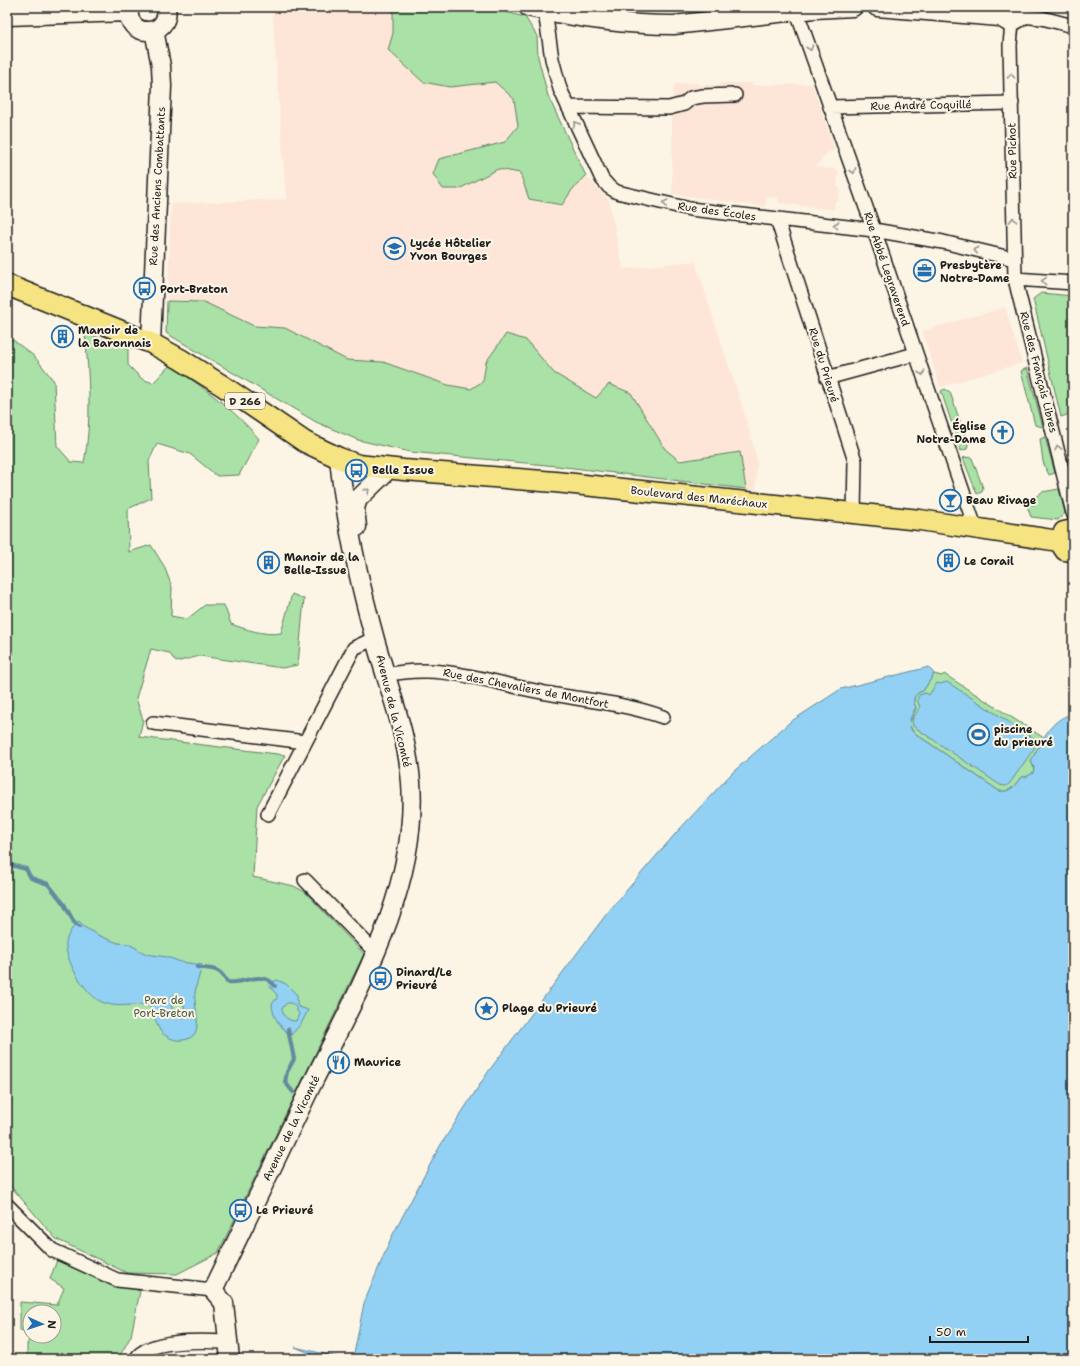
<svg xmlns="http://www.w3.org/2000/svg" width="1080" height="1366" font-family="'Shantell Sans',sans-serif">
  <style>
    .built { fill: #fde6d8 }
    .green { fill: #a9e1a6; stroke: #627e61 }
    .water { fill: #92d1f4; stroke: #63899e; fill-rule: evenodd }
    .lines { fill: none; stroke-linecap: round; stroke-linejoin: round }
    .stream { stroke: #63899e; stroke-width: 4 }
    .street-casing { stroke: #1c1c1c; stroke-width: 16 }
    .secondary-casing { stroke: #1c1c1c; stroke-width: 21 }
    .primary-casing { stroke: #1c1c1c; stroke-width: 23 }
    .street { stroke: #fcf5e5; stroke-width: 13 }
    .secondary { stroke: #fcf5e5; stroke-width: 18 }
    .primary { stroke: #f6e381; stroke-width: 20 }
    .oneway { stroke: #97938b }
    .labels { text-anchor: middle; stroke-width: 4; stroke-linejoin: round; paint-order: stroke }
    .shield { fill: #fcf5e5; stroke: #5f5d58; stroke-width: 1 }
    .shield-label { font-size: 10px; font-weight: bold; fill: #1c1c1c }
    .street-label { font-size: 11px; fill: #1c1c1c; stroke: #fcf5e5 }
    .poi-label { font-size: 11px; font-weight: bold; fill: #1c1c1c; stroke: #fcf5e5; text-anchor: start }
    .park-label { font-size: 11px; fill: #465745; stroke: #fcf5e5 }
  </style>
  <rect width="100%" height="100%" fill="#fcf5e5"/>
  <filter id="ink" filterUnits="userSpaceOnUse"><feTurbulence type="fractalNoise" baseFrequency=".025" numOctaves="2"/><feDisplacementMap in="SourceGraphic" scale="8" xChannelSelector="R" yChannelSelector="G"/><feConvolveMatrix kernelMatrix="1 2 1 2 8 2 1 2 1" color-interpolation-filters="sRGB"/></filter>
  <g filter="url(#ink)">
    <!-- built -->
    <path class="built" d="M272,7h214l39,10 12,19 1,21 10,39 38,80 23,24 14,69 72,-8 49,151 13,48 -1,31 -398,-51 -42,-18 -150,-89 5,-129 115,-5z
      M698,83v2h22v-2h32v2l60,-1 23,66 -8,3 -11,14 23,3 -2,17 3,1 -1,13h-4l-1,9 -56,-7v-5l-11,-1 -2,10 -93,-13v-80l2,-30z
      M1005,307l17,56 -82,24 -18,-56z"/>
    <!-- green -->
    <path class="green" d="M393,7h93l39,10 12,19 1,21 10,39 38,80 -14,14 -10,15 -33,-6 -9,-26 -22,-4 -39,20h-16l-10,-15 6,-15 66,-17 13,-16 -4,-27 -19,-17 -45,5 -27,-5 -35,-32 5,-17z
      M1041,293l32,3v117l-12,4 -28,-118z
      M167,301l37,1 50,24 31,2 62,32 36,2 65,23 23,4 12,-8 3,-19 20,-28 20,6 28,33 42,25 13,-14 22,9 34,56 15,12 60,-9 6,37 -189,-23 -147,-14 -52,-12 -42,-18 -150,-89z
      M85,333l43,14v18l14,14 11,4 17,-18c32,21 65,45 89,74l-20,36 -22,1 -27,-22 -33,-10 -8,17 2,37 -23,11 1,43 22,-7 13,21 8,21 -1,29 16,3 18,-14h19l7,19c14,5 34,12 50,9l11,-39 12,5 -6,66 -16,3 -82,-12 -24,6 -7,-9 -18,-4 -15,49 7,22 -4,17 146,18 -28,51 -4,71 41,9 11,6 59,62 -146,299 -41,21 -50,-1 -71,-34 -49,-57v-842h6l21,16 20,25 3,65 14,16 13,1c8,-41 5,-88 1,-130z
      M1027,368l16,59 -8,-2 -14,-54z
      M945,389l5,3 18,53 -1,4 -6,2 -20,-60z
      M1045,437l10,36 -6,2 -6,-13 -3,-23z
      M966,457l6,1 11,30 -1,4 -5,2 -14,-36z
      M1059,489l6,24 -7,7 -27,-3 -4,-11 8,-2 -2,-5 9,-7z
      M934,674l8,2 2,-2 100,64 -13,23 3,7 -1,5 -7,4h-5c-6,8 -10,16 -22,14l-86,-59 -4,-8 7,-16c-5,-9 -1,-15 7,-17z
      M57,1260l42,18 41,13 -9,45 -13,23h-91v-15l4,-8h23v-24h-24v21l-10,-3v-28l37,3 7,-17 -14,-9z"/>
    <!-- water -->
    <path class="water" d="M929,667l5,7 -11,17c-8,2 -12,8 -7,16 -5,9 -10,16 -3,25l86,59c12,2 16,-6 22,-14h5l7,-4 1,-5 -3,-7c10,-18 19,-43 42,-47v645h-720l11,-56 27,-65 49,-92 48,-74 120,-160 68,-79 57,-61 57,-50 51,-33z
      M947,682l88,57v8l-25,36 -4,3 -6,-1 -87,-59 -1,-6 8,-13 -3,-7 2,-5 7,-2 3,2 8,-12 3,1z
      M79,921l3,5 18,10 18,7 11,1 17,10 21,3 14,5 21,3c-2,10 -6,18 -7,28 -2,15 12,44 -12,47 -8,1 -15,-2 -21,-7 -6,-6 -7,-20 -13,-28 -17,-2 -34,5 -51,-5 -14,-9 -34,-41 -32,-58 1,-7 8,-17 13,-21zM173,995h4l6,5 3,15 -2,3c-11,-1 -13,-11 -14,-20z
      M277,980l9,4 11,11v10l2,2 9,3 -7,14 -10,11c-10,-6 -19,-19 -19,-31l5,-6v-3l-9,-11zM287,1003c8,-1 9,6 12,11l-3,7c-8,0 -14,-5 -14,-13z
      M295,1347l51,12h-22z"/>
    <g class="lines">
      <!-- stream -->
      <path class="stream" d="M7,864l19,5 5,9 17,6 16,20 11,20 4,3
        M197,967c15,3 22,-1 30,15 15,3 36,-13 48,4
        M288,1029l6,30 -7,13 -2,10 8,10"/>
      <defs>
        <path id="street" d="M795,7l79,223 101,297
          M545,11l7,48 8,30 42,90 7,8 8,5 73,17 184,21 69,12 71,17
          M1020,16l22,2 31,8
          M1012,23l-2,22 5,234 58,234
          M568,107l101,1 15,-4 7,-6 12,-2 32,-1
          M830,107l182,-4
          M777,219l78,242 -1,52
          M1015,279l58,4
          M827,378l88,-24
          M387,675c51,-12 99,6 149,16 42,9 86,11 127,26
          M153,723l152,19
          M268,814l86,-166 21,-10
          M305,880l72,74
          M7,1205l45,45 65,30 96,10
          M136,1359c12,-21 69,-18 91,-17"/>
        <path id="secondary" d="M129,7c-5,33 43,31 37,0
          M528,7c48,11 96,18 146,18l140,-16 39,-2
          M877,7l123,10
          M999,7l1,10 10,6 9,-5 2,-11
          M7,16l121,-4
          M151,343l11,-257 -1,-20 -7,-36
          M357,527l-2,-19 3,-9 31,-30
          M230,1359l-6,-56 -11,-13c33,-69 67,-139 100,-208 45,-91 106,-195 98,-300 -4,-50 -24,-98 -37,-146 -16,-59 -29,-117 -35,-178"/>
        <path id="primary" d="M7,285l144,58 29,16 43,27 82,56 34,16 19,7 46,5 151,12 365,38 139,21
          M1073,530l-9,2 -5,9 6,9 8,1"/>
      </defs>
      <!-- street casing -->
      <use href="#street" class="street-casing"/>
      <!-- secondary casing -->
      <use href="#secondary" class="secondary-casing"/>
      <!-- primary casing -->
      <use href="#primary" class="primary-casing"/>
      <!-- street -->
      <use href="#street" class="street"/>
      <!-- secondary -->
      <use href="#secondary" class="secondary"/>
      <!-- primary -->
      <use href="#primary" class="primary"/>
    </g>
    <!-- one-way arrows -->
    <defs><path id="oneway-chevron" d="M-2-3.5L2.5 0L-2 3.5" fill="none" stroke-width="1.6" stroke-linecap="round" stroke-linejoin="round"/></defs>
    <g class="oneway">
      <use href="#oneway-chevron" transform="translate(810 48) rotate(71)"/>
      <use href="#oneway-chevron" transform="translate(1011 76) rotate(-91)"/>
      <use href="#oneway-chevron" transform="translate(576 124) rotate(-115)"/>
      <use href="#oneway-chevron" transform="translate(853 171) rotate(70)"/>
      <use href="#oneway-chevron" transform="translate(665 203) rotate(-168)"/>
      <use href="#oneway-chevron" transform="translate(1013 220) rotate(-91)"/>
      <use href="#oneway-chevron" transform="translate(836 225) rotate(-173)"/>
      <use href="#oneway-chevron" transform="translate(976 250) rotate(-167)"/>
      <use href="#oneway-chevron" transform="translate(1044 281) rotate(-175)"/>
      <use href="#oneway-chevron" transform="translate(922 373) rotate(71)"/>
      <use href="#oneway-chevron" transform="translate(1058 448) rotate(-103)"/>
      <use href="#oneway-chevron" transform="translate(367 491) rotate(-44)"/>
    </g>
  </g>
  <!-- icons -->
  <defs>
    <symbol id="school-ring" viewBox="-11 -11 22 22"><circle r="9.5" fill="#fcf5e5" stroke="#1f6fb2" stroke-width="1.5"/><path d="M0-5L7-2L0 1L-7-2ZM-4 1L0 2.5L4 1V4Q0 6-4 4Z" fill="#1f6fb2"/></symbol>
    <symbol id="office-ring" viewBox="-11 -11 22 22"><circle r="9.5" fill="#fcf5e5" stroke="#1f6fb2" stroke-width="1.5"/><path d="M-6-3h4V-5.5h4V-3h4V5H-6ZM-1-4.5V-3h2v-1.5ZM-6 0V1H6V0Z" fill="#1f6fb2"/></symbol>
    <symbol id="bus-ring" viewBox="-11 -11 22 22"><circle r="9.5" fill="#fcf5e5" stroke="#1f6fb2" stroke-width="1.5"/><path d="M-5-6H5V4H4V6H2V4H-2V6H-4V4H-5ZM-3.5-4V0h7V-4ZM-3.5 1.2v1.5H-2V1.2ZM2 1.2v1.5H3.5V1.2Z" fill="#1f6fb2"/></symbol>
    <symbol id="building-ring" viewBox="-11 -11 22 22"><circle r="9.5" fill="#fcf5e5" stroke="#1f6fb2" stroke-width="1.5"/><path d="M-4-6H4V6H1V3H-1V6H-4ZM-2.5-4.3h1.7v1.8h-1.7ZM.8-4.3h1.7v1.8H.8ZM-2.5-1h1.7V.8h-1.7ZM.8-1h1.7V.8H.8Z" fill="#1f6fb2"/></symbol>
    <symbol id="church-ring" viewBox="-11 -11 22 22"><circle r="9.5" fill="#fcf5e5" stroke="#1f6fb2" stroke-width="1.5"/><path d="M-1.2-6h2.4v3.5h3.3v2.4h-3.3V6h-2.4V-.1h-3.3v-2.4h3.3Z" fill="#1f6fb2"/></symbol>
    <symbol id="bar-ring" viewBox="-11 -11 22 22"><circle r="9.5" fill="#fcf5e5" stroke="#1f6fb2" stroke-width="1.5"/><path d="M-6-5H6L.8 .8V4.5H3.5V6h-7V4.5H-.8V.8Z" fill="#1f6fb2"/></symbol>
    <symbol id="stadium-ring" viewBox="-11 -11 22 22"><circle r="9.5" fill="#fcf5e5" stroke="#1f6fb2" stroke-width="1.5"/><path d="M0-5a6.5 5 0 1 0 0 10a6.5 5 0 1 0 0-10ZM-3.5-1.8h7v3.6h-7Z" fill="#1f6fb2"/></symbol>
    <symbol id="sight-ring" viewBox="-11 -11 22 22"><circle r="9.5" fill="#fcf5e5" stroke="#1f6fb2" stroke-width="1.5"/><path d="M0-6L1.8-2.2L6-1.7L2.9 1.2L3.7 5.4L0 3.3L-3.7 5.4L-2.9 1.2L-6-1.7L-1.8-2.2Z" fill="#1f6fb2"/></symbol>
    <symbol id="restaurant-ring" viewBox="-11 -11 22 22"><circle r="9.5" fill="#fcf5e5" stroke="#1f6fb2" stroke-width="1.5"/><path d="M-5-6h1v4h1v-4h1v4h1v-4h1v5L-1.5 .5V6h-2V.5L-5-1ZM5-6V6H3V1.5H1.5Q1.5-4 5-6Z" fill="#1f6fb2"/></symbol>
  </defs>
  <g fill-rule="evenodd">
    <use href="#school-ring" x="382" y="236" width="25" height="25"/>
    <use href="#office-ring" x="912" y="258" width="25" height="25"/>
    <use href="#bus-ring" x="132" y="276" width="25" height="25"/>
    <use href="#building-ring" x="50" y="324" width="25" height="25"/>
    <use href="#church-ring" x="990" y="420" width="25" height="25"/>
    <use href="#bus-ring" x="344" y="458" width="25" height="25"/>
    <use href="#bar-ring" x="938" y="488" width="25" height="25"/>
    <use href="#building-ring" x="936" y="548" width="25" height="25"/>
    <use href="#building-ring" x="256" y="550" width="25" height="25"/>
    <use href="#stadium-ring" x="966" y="722" width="25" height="25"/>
    <use href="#bus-ring" x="368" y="966" width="25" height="25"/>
    <use href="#sight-ring" x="474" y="996" width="25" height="25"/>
    <use href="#restaurant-ring" x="326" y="1050" width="25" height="25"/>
    <use href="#bus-ring" x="228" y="1198" width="25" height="25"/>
  </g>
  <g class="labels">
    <!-- shield labels -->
    <rect class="shield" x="225" y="393" width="40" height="16" rx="3"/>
    <g class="shield-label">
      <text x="245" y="405">D 266</text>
    </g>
    <!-- street labels -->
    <g class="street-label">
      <text transform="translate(921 105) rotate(-1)" y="4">Rue André Coquillé</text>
      <text transform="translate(1012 151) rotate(-91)" y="4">Rue Pichot</text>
      <text transform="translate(157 186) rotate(-87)" y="4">Rue des Anciens Combattants</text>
      <text transform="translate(717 211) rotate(8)" y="4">Rue des Écoles</text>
      <text transform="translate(887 269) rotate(71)" y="4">Rue Abbé Legraverend</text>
      <text transform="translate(824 365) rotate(73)" y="4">Rue du Prieuré</text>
      <text transform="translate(1039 372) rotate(76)" y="4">Rue des Français Libres</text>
      <text transform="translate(699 497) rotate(6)" y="4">Boulevard des Maréchaux</text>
      <text transform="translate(526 688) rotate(11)" y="4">Rue des Chevaliers de Montfort</text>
      <text transform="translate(394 711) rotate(76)" y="4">Avenue de la Vicomté</text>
      <text transform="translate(291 1128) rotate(-64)" y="4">Avenue de la Vicomté</text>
    </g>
    <!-- poi labels -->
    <g class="poi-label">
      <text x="410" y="247">Lycée Hôtelier<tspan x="410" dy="13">Yvon Bourges</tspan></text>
      <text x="940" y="269">Presbytère<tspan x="940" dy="13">Notre-Dame</tspan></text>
      <text x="160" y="293">Port-Breton</text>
      <text x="78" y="334">Manoir de<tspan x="78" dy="13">la Baronnais</tspan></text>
      <text x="986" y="430" text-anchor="end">Église<tspan x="986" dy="13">Notre-Dame</tspan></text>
      <text x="372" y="474">Belle Issue</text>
      <text x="966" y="504">Beau Rivage</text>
      <text x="284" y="561">Manoir de la<tspan x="284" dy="13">Belle-Issue</tspan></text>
      <text x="964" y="565">Le Corail</text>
      <text x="994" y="733">piscine<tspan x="994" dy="13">du prieuré</tspan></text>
      <text x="396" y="976">Dinard/Le<tspan x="396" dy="13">Prieuré</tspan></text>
      <text x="502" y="1012">Plage du Prieuré</text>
      <text x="354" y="1066">Maurice</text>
      <text x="256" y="1214">Le Prieuré</text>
    </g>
    <!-- park labels -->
    <g class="park-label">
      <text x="164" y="1004">Parc de<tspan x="164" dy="13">Port-Breton</tspan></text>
    </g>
  </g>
  <!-- margin -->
  <rect width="1080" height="1366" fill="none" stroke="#fcf5e5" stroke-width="24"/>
  <rect x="12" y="12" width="1056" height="1342" fill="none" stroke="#1c1c1c" stroke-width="1.5" filter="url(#ink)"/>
  <!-- north arrow -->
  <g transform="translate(42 1324) rotate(93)"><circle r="19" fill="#fcf5e5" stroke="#a29e95"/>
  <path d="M0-3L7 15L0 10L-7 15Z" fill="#1f6fb2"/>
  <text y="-6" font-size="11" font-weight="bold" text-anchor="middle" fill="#1c1c1c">N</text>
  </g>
  <!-- scale -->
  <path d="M930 1336v6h98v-6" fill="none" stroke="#1c1c1c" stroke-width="2"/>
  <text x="936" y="1336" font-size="12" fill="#1c1c1c" stroke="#fcf5e5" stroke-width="3" paint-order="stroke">50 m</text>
</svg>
